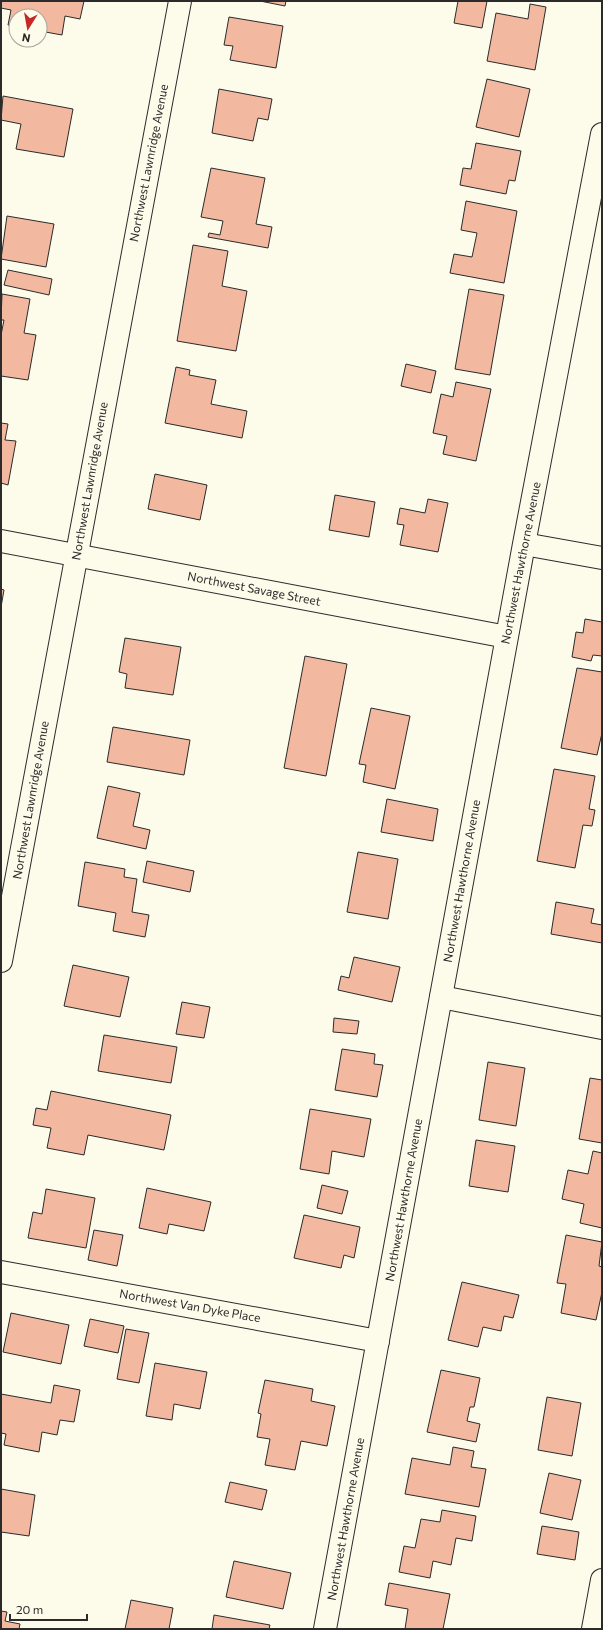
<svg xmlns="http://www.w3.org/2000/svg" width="603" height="1630" font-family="Commissioner,sans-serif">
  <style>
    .building { fill: #f2b8a0; stroke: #2b2b2b }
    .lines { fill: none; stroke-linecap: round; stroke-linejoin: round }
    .street-casing { stroke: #2b2b2b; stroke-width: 24 }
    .secondary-casing { stroke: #2b2b2b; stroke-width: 24 }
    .street { stroke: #fdfbea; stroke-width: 22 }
    .secondary { stroke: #fdfbea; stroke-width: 22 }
    .labels { text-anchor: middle; stroke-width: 3; stroke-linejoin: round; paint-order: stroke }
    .street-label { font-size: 12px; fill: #2b2b2b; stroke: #fdfbea }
  </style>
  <rect width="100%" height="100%" fill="#fdfbea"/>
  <!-- building -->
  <path class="building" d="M1,1h83l-4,18 -15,-3 -3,19 -22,-4v-15h-24v10l-8,-1 3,-15 -10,-2z
    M260,1h26l-1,5z
    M458,1h29l-5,27 -28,-5z
    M530,4l16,3 -11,63 -48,-9 9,-48 32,6z
    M229,17l54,9 -7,42 -46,-8 3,-14 -9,-1z
    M487,79l43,10 -11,48 -43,-10z
    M219,89l53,10 -4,21 -10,-2 -5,23 -41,-8z
    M3,96l70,13 -9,48 -48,-8 5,-25 -20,-4z
    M476,143l45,8 -6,30 -6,-1 -3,14 -46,-9 3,-17 8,1z
    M211,168l54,10 -9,46 16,3 -4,21 -60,-11 1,-4 11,2 3,-14 -22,-4z
    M466,201l51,10 -13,72 -54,-10 4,-19 18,3 5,-24 -16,-3z
    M7,216l47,8 -8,43 -45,-8z
    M193,245l35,6 -6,35 25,5 -11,60 -59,-10z
    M8,270l44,9 -3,16 -45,-10z
    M469,289l35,6 -14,80 -35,-6z
    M2,294l28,5 -6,34 12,2 -8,45 -27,-4v-41l3,-15h-3z
    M406,364l30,7 -5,22 -30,-7z
    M176,367l14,3 -1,5 27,5 -5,24 36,7 -5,27 -77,-15z
    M456,382l35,7 -15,72 -33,-7 4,-18 -14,-3 8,-39 12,3z
    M1,423l7,1 -3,16 11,1 -8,44 -7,-2z
    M155,474l52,11 -7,35 -52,-11z
    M335,495l40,7 -6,35 -40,-7z
    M428,499l20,4 -10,49 -38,-7 4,-20 -7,-1 3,-16 25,5z
    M1,589l3,1 -3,17z
    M585,619l17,3v34l-9,-1 -2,6 -19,-4 4,-25 7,1z
    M125,638l56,9 -8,48 -48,-7 2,-14 -8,-2z
    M305,656l42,8 -21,112 -42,-8z
    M577,668l25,4v61l-5,22 -36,-7z
    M371,708l39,8 -15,73 -32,-7 3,-17 -7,-1z
    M113,727l77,13 -6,35 -77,-13z
    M554,769l41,7 -6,33 6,1 -3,16 -9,-1 -8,43 -38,-7z
    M108,786l32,7 -7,33 17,4 -4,19 -49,-11z
    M387,799l51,10 -5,32 -52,-9z
    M358,852l40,7 -10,60 -41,-7z
    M147,861l47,10 -4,21 -47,-10z
    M85,862l40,7 -1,8 13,2 -5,33 17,3 -4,22 -32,-6 3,-18 -38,-7z
    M556,902l38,7 -3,14 11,2v18l-51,-9z
    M354,957l46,10 -8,35 -54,-12 3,-14 8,2z
    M73,965l56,12 -9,40 -56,-11z
    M182,1002l28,5 -6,31 -28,-4z
    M334,1018l25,3 -2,13 -24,-2z
    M104,1035l73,12 -6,36 -73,-12z
    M342,1049l33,5 -1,10 9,1 -6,32 -42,-7z
    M488,1062l37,6 -9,58 -37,-6z
    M590,1078l12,2v63l-23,-4z
    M51,1091l120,24 -7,35 -76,-15 -4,20 -37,-7 4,-20 -18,-3 3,-17 11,2z
    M310,1109l61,10 -7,38 -32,-6 -3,23 -29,-5z
    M476,1140l39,6 -7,46 -39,-6z
    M593,1151l9,2v75l-22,-5 4,-19 -22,-5 6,-29 20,4z
    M322,1185l26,6 -6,23 -25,-6z
    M147,1188l64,14 -7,29 -35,-7 -2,10 -28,-6z
    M46,1189l49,9 -9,50 -58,-10 5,-26 9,2z
    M304,1215l56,12 -6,31 -10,-3 -3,13 -47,-10z
    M94,1230l29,5 -6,31 -29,-6z
    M566,1235l36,7 -3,24 3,1v25l-6,28 -35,-7 5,-29 -9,-1z
    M462,1282l57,13 -6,23 -9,-2 -3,15 -18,-4 -5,20 -30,-7z
    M11,1313l58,12 -8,39 -58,-12z
    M90,1319l34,7 -6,27 -34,-7z
    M126,1329l23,4 -10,50 -22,-4z
    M155,1363l52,9 -7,37 -26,-5 -2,16 -26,-4z
    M441,1370l39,8 -6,29h-4l-3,14 13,3 -4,18 -49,-10z
    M265,1380l48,9 -2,12 24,5 -8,40 -26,-5 -6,29 -30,-5 5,-26 -13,-2 4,-23 -3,-1z
    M54,1385l26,5 -6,32 -14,-2 -3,15 -15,-3 -3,20 -35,-7 2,-11 -5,-1v-39l50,9z
    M547,1397l34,6 -9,53 -34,-6z
    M453,1447l21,4 -3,16 15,2 -7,38 -74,-13 7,-36 38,7z
    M549,1473l32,7 -9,40 -32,-7z
    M230,1482l37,8 -5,20 -37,-8z
    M1,1489l34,6 -6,41 -28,-4z
    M442,1510l34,6 -4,25 -16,-3 -5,27 -18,-4 -3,17 -31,-6 5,-26 11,2 6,-29 19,3z
    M542,1526l37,6 -4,28 -38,-6z
    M234,1561l57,12 -8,36 -57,-12z
    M389,1583l61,11 -7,35h-38l3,-20 -23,-4z
    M131,1600l42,8 -4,21h-44z
    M1,1611l6,1 -2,9 15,3 -1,5h-18z
    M214,1615l56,10 -1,4h-57z"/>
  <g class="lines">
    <defs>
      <path id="street" d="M1,961l179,-960
        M441,997l161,31
        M1,1272l377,69
        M593,1629l9,-49"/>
      <path id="secondary" d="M1,541l506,96
        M524,544l78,14
        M325,1629l199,-1085 78,-410"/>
    </defs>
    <!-- street casing -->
    <use href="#street" class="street-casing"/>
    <!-- secondary casing -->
    <use href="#secondary" class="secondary-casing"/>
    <!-- street -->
    <use href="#street" class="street"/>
    <!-- secondary -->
    <use href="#secondary" class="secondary"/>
  </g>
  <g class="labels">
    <!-- street labels -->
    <g class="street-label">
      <text transform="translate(149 163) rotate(-79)" y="4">Northwest Lawnridge Avenue</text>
      <text transform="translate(90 481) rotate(-80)" y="4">Northwest Lawnridge Avenue</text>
      <text transform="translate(521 563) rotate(-79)" y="4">Northwest Hawthorne Avenue</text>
      <text transform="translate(254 589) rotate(11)" y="4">Northwest Savage Street</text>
      <text transform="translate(31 800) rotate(-80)" y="4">Northwest Lawnridge Avenue</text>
      <text transform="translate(462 881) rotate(-80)" y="4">Northwest Hawthorne Avenue</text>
      <text transform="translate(404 1200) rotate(-80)" y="4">Northwest Hawthorne Avenue</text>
      <text transform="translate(190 1306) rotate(10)" y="4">Northwest Van Dyke Place</text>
      <text transform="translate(346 1519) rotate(-80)" y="4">Northwest Hawthorne Avenue</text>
    </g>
  </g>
  <!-- border -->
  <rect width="603" height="1630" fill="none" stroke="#2b2b2b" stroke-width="4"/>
  <!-- north arrow -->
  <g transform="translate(28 28) rotate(191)"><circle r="19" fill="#fdfbea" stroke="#a9a89e"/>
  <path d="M0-3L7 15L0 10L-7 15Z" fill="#c62828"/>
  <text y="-6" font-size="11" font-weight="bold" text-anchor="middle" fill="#2b2b2b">N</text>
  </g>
  <!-- scale -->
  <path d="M10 1614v6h77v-6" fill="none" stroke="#2b2b2b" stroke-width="2"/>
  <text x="16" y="1614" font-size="12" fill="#2b2b2b" stroke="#fdfbea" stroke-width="3" paint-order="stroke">20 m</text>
</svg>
